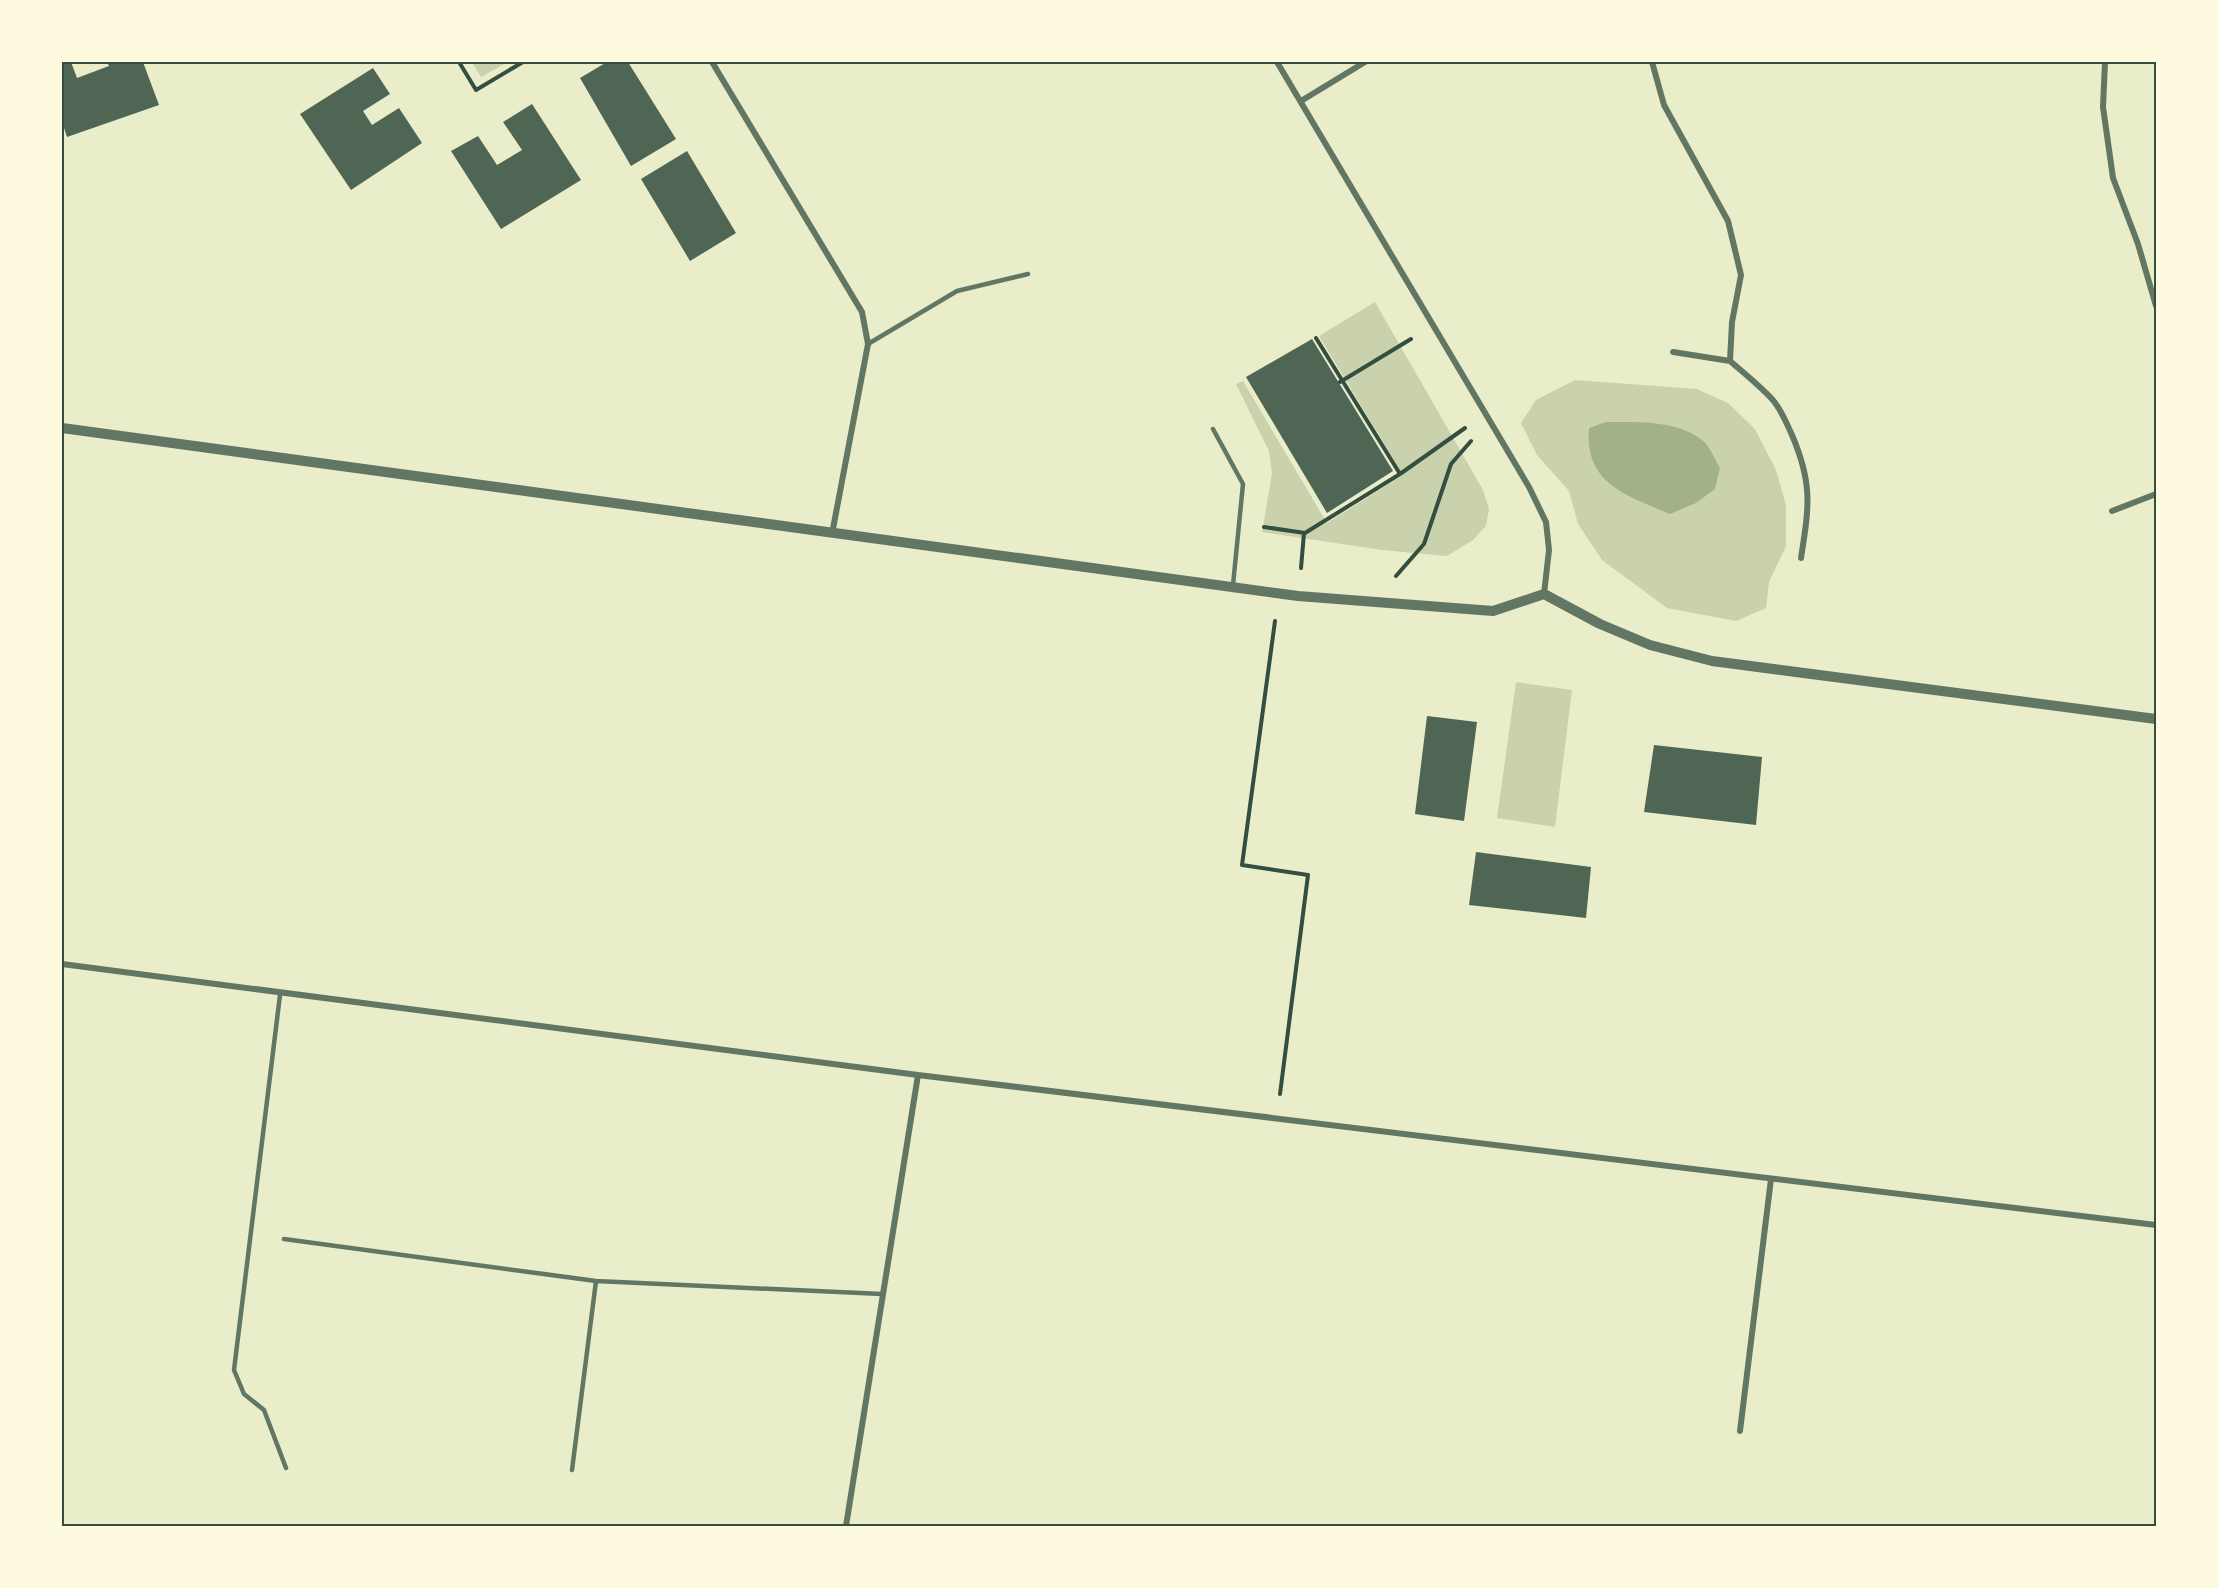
<svg xmlns="http://www.w3.org/2000/svg" width="2218" height="1588" font-family="'Fira Sans',sans-serif">
  <style>
    .green { fill: #cad2ad }
    .water { fill: #a3b18a }
    .building { fill: #4f6655 }
    .lines { fill: none; stroke-linecap: round; stroke-linejoin: round }
    .path { stroke: #344e41; stroke-width: 4 }
    .service { stroke: #617663; stroke-width: 4.5 }
    .minor { stroke: #617663; stroke-width: 6 }
    .tertiary { stroke: #617663; stroke-width: 10 }
    .neatline { fill: none; stroke: #344e41; stroke-width: 2 }
  </style>
  <rect width="100%" height="100%" fill="#e9edc9"/>
  <!-- green -->
  <path class="green" d="M472,62h36l-27,15z
    M1375,302l108,188 6,19 -3,17 -13,14 -26,16 -65,-6 -120,-18 10,-58 -3,-23 -33,-67 7,-3 84,142 76,-48 -84,-139z
    M1575,380l122,9 31,14 27,26 21,41 10,35v41l-17,36 -3,26 -30,13 -69,-13 -65,-48 -24,-36 -9,-33 -32,-36 -16,-32 15,-23z
    M1516,682l56,8 -17,137 -58,-9z"/>
  <!-- water -->
  <path class="water" d="M1606,422c31,0 71,-2 96,18 8,6 13,20 18,28l-5,21 -19,14 -26,11c-44,-19 -86,-30 -81,-86z"/>
  <!-- building -->
  <path class="building" d="M62,62h9l6,16 32,-12 -2,-4h36l16,43 -92,32 -5,-15z
    M607,62h21l48,77 -45,27 -51,-88z
    M373,68l17,26 -27,17 9,14 27,-17 23,35 -71,47 -51,-76z
    M532,104l49,76 -80,49 -50,-78 27,-15 19,29 25,-15 -19,-28z
    M687,151l49,82 -46,28 -49,-82z
    M1312,339l81,132 -66,42 -81,-136z
    M1427,716l50,6 -13,99 -49,-7z
    M1654,745l108,12 -6,68 -112,-13z
    M1476,852l115,15 -5,51 -117,-13z"/>
  <g class="lines">
    <!-- path -->
    <path class="path" d="M459,62l17,28 47,-28
      M1316,338l84,136 65,-46
      M1340,382l71,-43
      M1264,527l41,6 95,-59
      M1301,568l3,-35
      M1396,576l28,-32 27,-80 20,-23
      M1275,621l-33,244 66,10 -28,219"/>
    <!-- service -->
    <path class="service" d="M868,344l89,-53 71,-17
      M1213,429l30,55 -10,101
      M280,995l-46,375 10,24 20,16 22,58
      M284,1239l312,42 286,13
      M572,1470l24,-189"/>
    <!-- minor -->
    <path class="minor" d="M712,62l150,250 6,32 -36,190
      M1277,62l252,425 17,35 3,28 -5,44
      M1652,62l12,43 64,116 13,54 -9,47 -2,39c14,12 29,24 42,38 9,10 14,23 20,36 21,49 17,72 9,123
      M2105,62l-2,45 10,71 25,66 18,62
      M1301,101l64,-39
      M1673,352l57,9
      M2112,511l44,-17
      M62,964l856,111 1238,150
      M1740,1431l31,-252
      M846,1526l72,-451"/>
    <!-- tertiary -->
    <path class="tertiary" d="M62,428l1236,168 195,15 51,-17 56,30 50,21 62,16 444,58"/>
  </g>
  <!-- border -->
  <rect width="2218" height="1588" fill="none" stroke="#fefae0" stroke-width="126"/>
  <rect x="63" y="63" width="2092" height="1462" class="neatline"/>
</svg>
